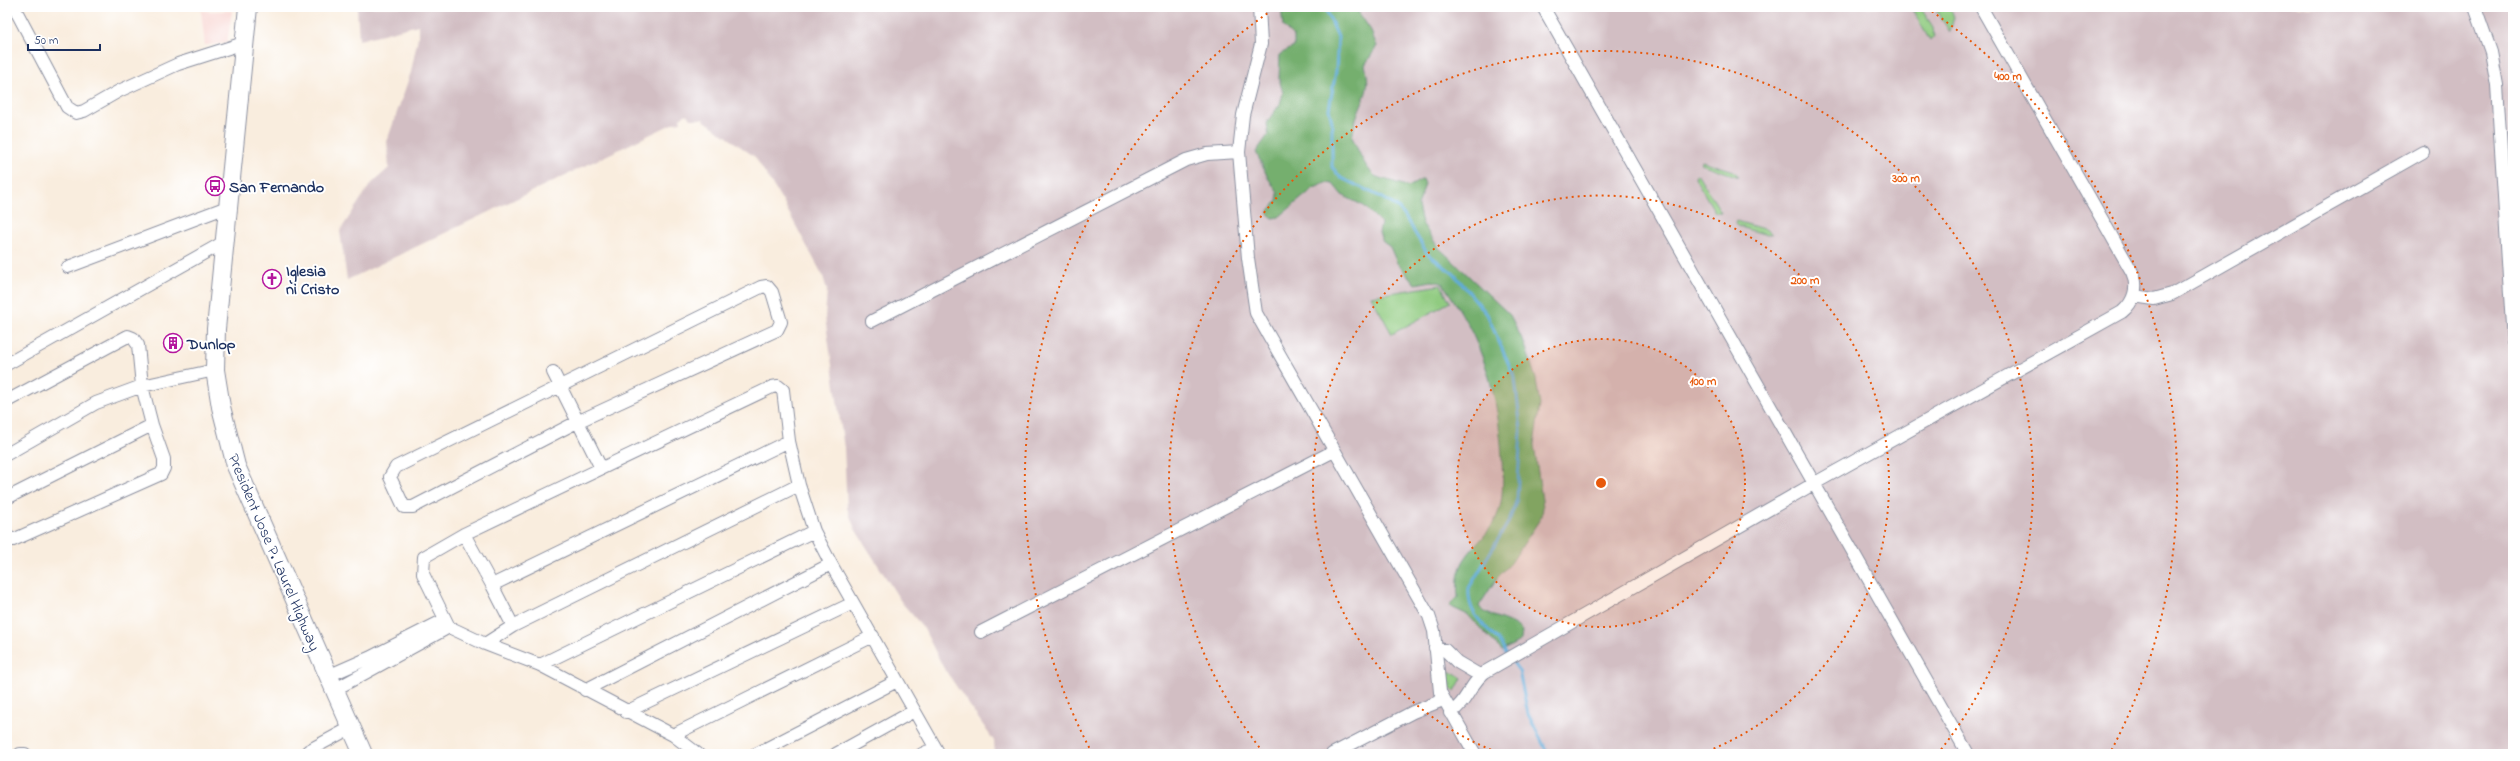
<svg xmlns="http://www.w3.org/2000/svg" width="2520" height="761" font-family="'Indie Flower',sans-serif">
  <style>
    .built { fill: #f7d0cc }
    .industrial { fill: #d2bec3 }
    .green { fill: #90cb80; stroke: #567d6f }
    .forest { fill: #74af6e; stroke: #486f66 }
    .lines { fill: none; stroke-linecap: round; stroke-linejoin: round }
    .stream { stroke: #60acd9; stroke-width: 3 }
    .minor-casing { stroke: #8a8e9e; stroke-width: 14 }
    .highway-casing { stroke: #8a8e9e; stroke-width: 20 }
    .minor { stroke: #fff; stroke-width: 12 }
    .highway { stroke: #fff; stroke-width: 18 }
    .ring { fill: none; stroke: #e8590c; stroke-width: 2; stroke-dasharray: 2 4 }
    .labels { text-anchor: middle; stroke-width: 4; stroke-linejoin: round; paint-order: stroke }
    .poi-label { font-size: 16px; font-weight: bold; fill: #1b2f5e; stroke: #fff; text-anchor: start }
    .street-label { font-size: 16px; fill: #1b2f5e; stroke: #fff }
    .centre { fill: #e8590c; stroke: #fff; stroke-width: 2 }
    .ring-label { font-size: 12px; text-anchor: middle; font-weight: bold; fill: #e8590c; stroke: #fff; stroke-width: 4; stroke-linejoin: round; paint-order: stroke }
  </style>
  <rect width="100%" height="100%" fill="#fff"/>
  <filter id="ink" filterUnits="userSpaceOnUse"><feTurbulence type="fractalNoise" baseFrequency=".025" numOctaves="2"/><feDisplacementMap in="SourceGraphic" scale="8" xChannelSelector="R" yChannelSelector="G"/><feConvolveMatrix kernelMatrix="1 2 1 2 8 2 1 2 1" color-interpolation-filters="sRGB"/></filter>
  <filter id="wash" filterUnits="userSpaceOnUse"><feTurbulence type="fractalNoise" baseFrequency=".012" numOctaves="4" result="noise"/><feDisplacementMap in="SourceGraphic" scale="16" xChannelSelector="R" yChannelSelector="G"/><feGaussianBlur stdDeviation="0.9" result="paint"/><feColorMatrix in="noise" values="0 0 0 0 0 0 0 0 0 0 0 0 0 0 0 0 0 1.4 0 .05"/><feComposite in="paint" operator="in"/></filter>
  <g filter="url(#wash)">
    <rect width="100%" height="100%" fill="#f9edde"/>
    <!-- built -->
    <path class="built" d="M201,11h31l-5,32 -22,2z"/>
    <!-- industrial -->
    <path class="industrial" d="M264,7h22l-22,6z
      M357,7h2156v747h-1518l-1,-13 -51,-74 -20,-40 -21,-24 -47,-74 -8,-21 -3,-60 -19,-131 2,-27 -4,-14 -41,-76 -27,-43 -53,-38h-12l-3,-5 -7,4 1,4 -7,1 -327,157 -7,-49 30,-46 19,-17 -2,-27 24,-69 7,-35v-12l-59,15z"/>
    <!-- green -->
    <path class="green" d="M1911,7h9l13,20 1,9 -4,5z
      M1934,7h16l4,10 -4,15z
      M1702,161l32,10 5,6 -38,-13z
      M1696,174l3,2 22,36h-6l-20,-34z
      M1736,221l31,9 5,4 -5,1 -30,-9 -2,-2z
      M1441,285l9,17 -58,32 -21,-38z
      M1448,671l14,7 -7,13 -4,-2 -4,-13z"/>
    <!-- forest -->
    <path class="forest" d="M1281,7h74l15,22 7,17 -12,19c6,23 1,27 -7,48 -3,7 -4,16 -6,24 6,12 12,30 23,39 3,2 25,7 33,11l15,-8 2,5 -7,22 4,17 16,24 72,68 15,30 11,34 4,26 -6,40 9,62 -1,9 -31,47 -14,15 -18,28c5,11 34,13 43,25l-1,9 -19,11 -34,-36 -19,-9 9,-9c-5,-44 22,-47 38,-79 8,-16 7,-39 6,-57 -3,-69 -20,-122 -60,-178l-10,-2 -17,3 -18,-21 -7,-16 -7,-5 -4,-9 2,-10 -17,-17 -22,-11 -9,-11 -7,-1 -12,5 -35,29 -6,1 -6,-5 10,-12 1,-8 -10,-15 -12,-26 12,-17 -1,-13 13,-18 3,-11 -4,-14 1,-25 14,-7v-10l-11,-11z"/>
    <g class="lines">
      <!-- stream -->
      <path class="stream" d="M1325,7l13,30 -2,34 -7,38 3,13v45l9,11 36,17 19,11 8,9 23,38 27,21 33,40 28,65 6,51 -4,69 -8,22 -40,67c-2,25 13,35 29,52 4,5 6,11 10,16
        M1512,661l7,10 9,43 20,40"/>
    </g>
  </g>
  <g filter="url(#ink)">
    <g class="lines">
      <defs>
        <path id="minor" d="M14,7l53,100 9,6 8,-2 35,-20 59,-27 66,-21
          M1259,7l2,37 -18,71 -4,37 9,106 8,55 173,303 5,15 6,61 35,62
          M1543,7l425,747
          M2475,7l16,45 6,33 16,257
          M68,267l159,-60
          M767,286l5,6 9,30 -4,8 -200,92 -164,85h-9l-14,-30 6,-10 365,-180z
          M2134,296l20,3 18,-5 251,-142
          M872,321l314,-161 21,-6 32,-2
          M7,364l217,-122
          M553,372l48,96
          M7,401l121,-65 5,2 5,7 4,41 10,39 12,34v9l-3,6 -148,66 -6,-4
          M7,454l89,-51 46,-17 73,-16
          M7,498l145,-73
          M464,534l28,51
          M513,626l-21,-41 297,-144
          M981,632l353,-181
          M485,644l28,-18 286,-141
          M1435,648l10,2 12,12 24,14
          M540,665l274,-134
          M328,676l41,-18 75,-38
          M334,690l115,-63
          M585,690l246,-126
          M626,712l227,-109
          M1450,713c17,-10 20,-30 35,-41l330,-189 307,-171c12,-10 17,-25 10,-40l-151,-265
          M673,735l200,-99
          M308,751l44,-24
          M20,754h5
          M698,754l-25,-19 -133,-70 -55,-21 -36,-17 -26,-53 1,-17 40,-23 308,-147 6,-1 5,4 6,51 10,44 15,46 17,33 108,190
          M756,754l141,-73
          M836,754l78,-43
          M922,754l13,-6
          M1332,754l81,-42 30,-12"/>
        <path id="highway" d="M248,7l-32,322 -1,41 6,37 15,59 127,288"/>
      </defs>
      <!-- minor casing -->
      <use href="#minor" class="minor-casing"/>
      <!-- highway casing -->
      <use href="#highway" class="highway-casing"/>
      <!-- minor -->
      <use href="#minor" class="minor"/>
      <!-- highway -->
      <use href="#highway" class="highway"/>
    </g>
  </g>
  <!-- distance rings -->
  <circle cx="1601" cy="483" r="144" fill="#e8590c" fill-opacity=".12"/>
  <g class="ring">
    <circle cx="1601" cy="483" r="144"/>
    <path d="M1502 754A288 288 0 1 1 1700 754"/>
    <path d="M1263 752A432 432 0 1 1 1939 752"/>
    <path d="M1092 753A576 576 0 0 1 1275 8M1927 8A576 576 0 0 1 2110 753"/>
  </g>
  <!-- icons -->
  <defs>
    <symbol id="bus-ring" viewBox="-11 -11 22 22"><circle r="9.5" fill="#fff" stroke="#b5179e" stroke-width="1.5"/><path d="M-5-6H5V4H4V6H2V4H-2V6H-4V4H-5ZM-3.5-4V0h7V-4ZM-3.5 1.2v1.5H-2V1.2ZM2 1.2v1.5H3.5V1.2Z" fill="#b5179e"/></symbol>
    <symbol id="church-ring" viewBox="-11 -11 22 22"><circle r="9.5" fill="#fff" stroke="#b5179e" stroke-width="1.5"/><path d="M-1.2-6h2.4v3.5h3.3v2.4h-3.3V6h-2.4V-.1h-3.3v-2.4h3.3Z" fill="#b5179e"/></symbol>
    <symbol id="building-ring" viewBox="-11 -11 22 22"><circle r="9.5" fill="#fff" stroke="#b5179e" stroke-width="1.5"/><path d="M-4-6H4V6H1V3H-1V6H-4ZM-2.5-4.3h1.7v1.8h-1.7ZM.8-4.3h1.7v1.8H.8ZM-2.5-1h1.7V.8h-1.7ZM.8-1h1.7V.8H.8Z" fill="#b5179e"/></symbol>
  </defs>
  <g fill-rule="evenodd">
    <use href="#bus-ring" x="204" y="175" width="22" height="22"/>
    <use href="#church-ring" x="261" y="268" width="22" height="22"/>
    <use href="#building-ring" x="162" y="332" width="22" height="22"/>
  </g>
  <g class="labels">
    <!-- poi labels -->
    <g class="poi-label">
      <text x="229" y="192">San Fernando</text>
      <text x="286" y="276">Iglesia<tspan x="286" dy="18">ni Cristo</tspan></text>
      <text x="187" y="349">Dunlop</text>
    </g>
    <!-- street labels -->
    <g class="street-label">
      <text transform="translate(275 552) rotate(67)" y="6">President Jose P. Laurel Highway</text>
    </g>
  </g>
  <circle cx="1601" cy="483" r="6" class="centre"/>
  <g class="ring-label">
    <text x="2008" y="80">400 m</text>
    <text x="1906" y="182">300 m</text>
    <text x="1805" y="284">200 m</text>
    <text x="1703" y="385">100 m</text>
  </g>
  <!-- margin -->
  <rect width="2520" height="761" fill="none" stroke="#fff" stroke-width="24"/>
  <!-- scale -->
  <path d="M28 44v6h72v-6" fill="none" stroke="#1b2f5e" stroke-width="2"/>
  <text x="34" y="44" font-size="12" fill="#1b2f5e" stroke="#ffffff" stroke-width="3" paint-order="stroke">50 m</text>
</svg>
